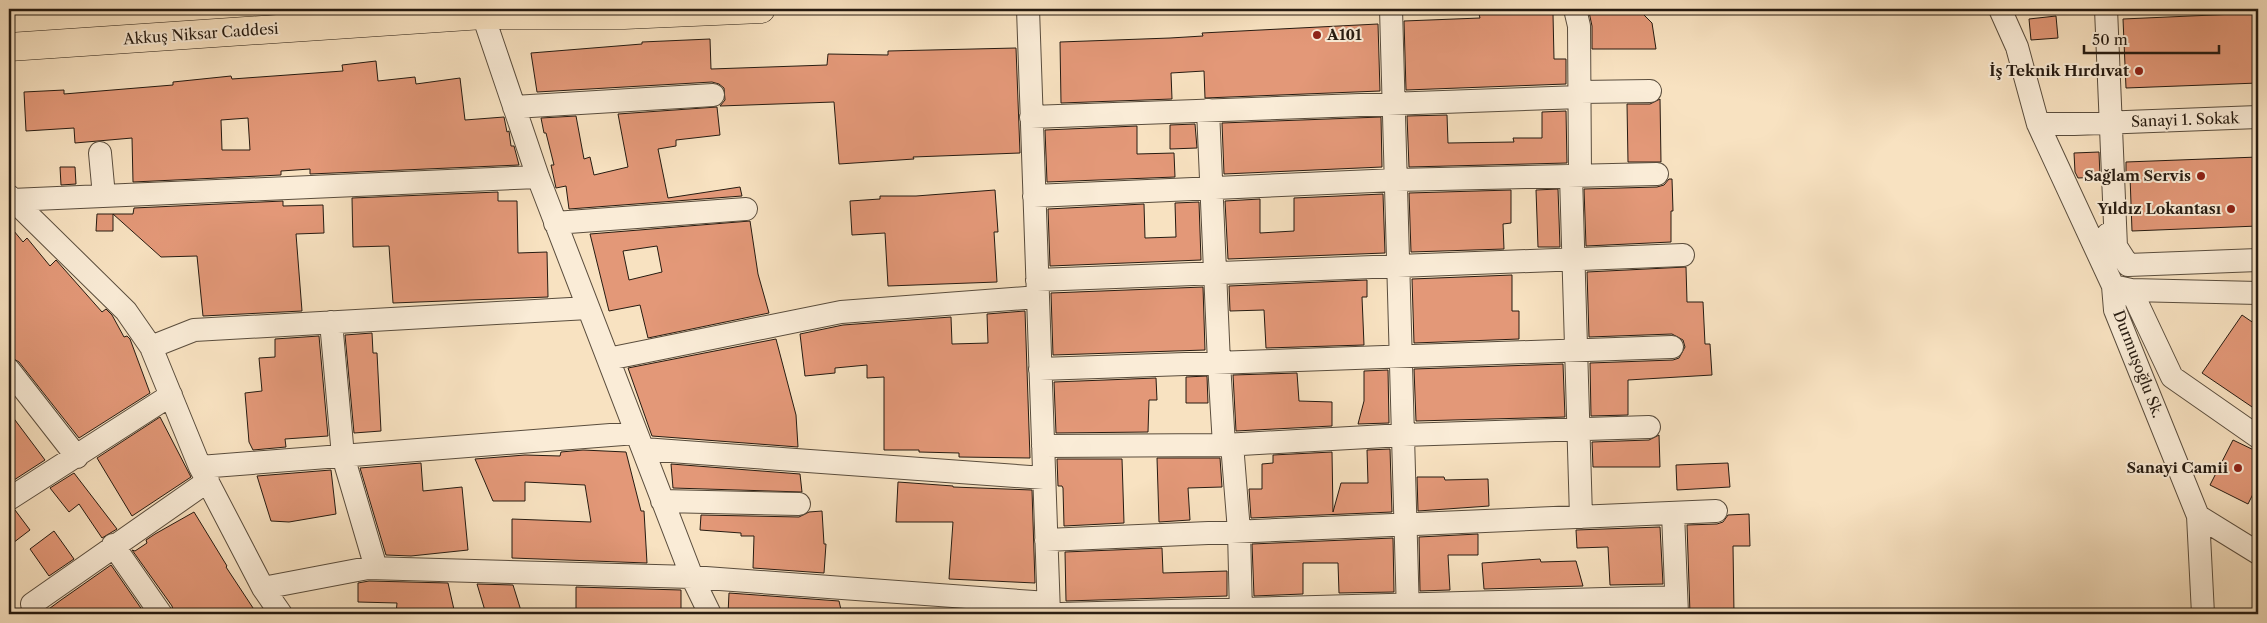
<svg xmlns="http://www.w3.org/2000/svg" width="2267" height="623" font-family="'Libre Caslon Text',serif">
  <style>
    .building { fill: #e39878; stroke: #261b11; fill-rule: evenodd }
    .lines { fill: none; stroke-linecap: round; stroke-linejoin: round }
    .minor-casing { stroke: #5a4d3d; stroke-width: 24 }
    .major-casing { stroke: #261b11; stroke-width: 29 }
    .minor { stroke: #faecd7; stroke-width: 22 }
    .major { stroke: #f8e2c1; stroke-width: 28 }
    .poi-dot { fill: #8f2418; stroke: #faecd7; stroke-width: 2 }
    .labels { text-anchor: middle; stroke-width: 4; stroke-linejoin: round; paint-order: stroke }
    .street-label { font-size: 15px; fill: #261b11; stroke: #faecd7 }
    .poi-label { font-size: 15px; font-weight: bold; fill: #261b11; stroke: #faecd7; text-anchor: end }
  </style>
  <rect width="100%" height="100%" fill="#f8e2c1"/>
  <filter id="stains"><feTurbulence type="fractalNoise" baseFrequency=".004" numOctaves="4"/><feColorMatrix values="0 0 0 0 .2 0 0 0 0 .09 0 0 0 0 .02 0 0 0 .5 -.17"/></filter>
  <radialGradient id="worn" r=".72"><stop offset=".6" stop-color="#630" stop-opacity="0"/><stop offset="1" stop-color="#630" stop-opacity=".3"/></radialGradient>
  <!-- building -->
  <path class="building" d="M1621,11l21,2 10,10 4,26h-64v-23l-3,-14z
    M2258,13v70l-132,5 -3,-69z
    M1479,14h74l1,45h12v25l-160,6 -2,-69 76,-3z
    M2056,16l2,22 -27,2 -2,-21z
    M1378,24l2,67 -175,7 -1,-27 -33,2 1,26 -111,4 -1,-61 110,-4 33,-2 -1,-3z
    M710,39l1,30 116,-4 1,-11 60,1v-4l128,-3 4,105 -107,4 1,2 -75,5 -5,-62 -114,4 5,-6 -1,-12 -5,-4 -7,-2 -175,10 -6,-39 111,-9v-2z
    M376,61l2,20 37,-4 1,7 44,-6 5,42 39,-3 3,15 2,-1 2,15h3l5,19 -209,9v-5l-29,2v4l-148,7 -1,-44 -57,5 -1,-15 -48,3 -2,-39 40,-2v4l109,-9v-3l58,-6 1,3 111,-8 -1,-6zM248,118l2,32h-28l-1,-30z
    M1660,99l1,63h-33l-1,-58h23z
    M717,107l3,28 -44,5v6l-18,3 10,49 72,-11 2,9 -173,13 -3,-23 -10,2 -5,-23h3l-8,-32h-2l-3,-15 35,-2 8,43 6,-2 4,18 34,-8 -10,-53z
    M1566,111l1,52 -158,4 -2,-51 40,-1 1,28 66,-1 -1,-4h29v-26z
    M1381,117l1,50 -158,7 -2,-51z
    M1195,124l2,24 -27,1v-24z
    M1137,126v28l37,-1 1,24 -128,5 -2,-52z
    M2099,152l1,25 -22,1 -3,-6 -1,-19z
    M2258,157v69l-126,5 -2,-55 -4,1v-15z
    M60,167h15l1,17 -15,1z
    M1669,179h3l1,32h-2v31l-85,4 -2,-57 73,-2 7,-2z
    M1558,189l2,58h-22l-2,-57z
    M995,190l3,42h-4l3,50 -109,4 -3,-53 -33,2 -2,-34 30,-2v-3h36z
    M1511,190v33l-8,1 1,25 -93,3 -2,-59z
    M498,192v9h19l1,52 29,-1 1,45 -155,6 -4,-57 -36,1 -1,-49z
    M1383,194l2,59 -157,6 -3,-58 35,-2v34l34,-2v-33z
    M283,201v5l40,-1 1,28 -28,1 6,77 -99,5 -6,-60 -36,1 -48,-43v17h-17l1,-17h36l1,-6z
    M1199,202l2,58 -151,6 -2,-57 96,-5 1,34 31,-1 -1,-34z
    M750,221l8,53 11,39 -121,25 -8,-33 -31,6 -19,-77zM657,246l5,26 -33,8 -6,-29z
    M9,225l14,17 4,-4 23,28 6,-6 46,52 4,-3 6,6 12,22 3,-1 3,3 20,54 -71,45 -60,-76 -10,-6z
    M1686,267l1,35h16l2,42h5l2,31 -84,5v35l-37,1 -1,-53 83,-3 6,-2 6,-11 -2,-7 -11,-6 -83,3 -2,-65z
    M1512,275v36h7v28l-105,4 -2,-64z
    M1367,280v17h-5l2,48 -98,3 -2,-38 -34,1 -1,-25z
    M1203,287l2,63 -152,5 -2,-62z
    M1025,311l5,147 -71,-1v-4l-40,-1v-2h-35v-73l-17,1v-13l-32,3v5l-30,3 -5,-42 43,-9 108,-8 1,27 36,-1 -1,-29z
    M2242,315l16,11v85l-56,-38z
    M372,333l1,20h4l4,78 -27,2 -9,-98z
    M319,336l9,100 -43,3 1,8 -33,3 -4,-8 -4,-49 17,-2 -3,-33 16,-1v-18z
    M776,339l20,76 2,32 -146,-11 -24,-68z
    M1563,364l2,53 -149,4 -2,-52z
    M1388,370l1,53 -31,1 6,-23v-30z
    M1297,373l2,28 33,1v24l-96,5 -3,-56z
    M1207,376l1,27h-22v-26z
    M1156,378l1,22h-8l-1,32 -92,1 -2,-51z
    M9,412l36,48 -31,20 -5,-6z
    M160,417l31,60 -59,39 -35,-58z
    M1659,435l1,32h-67l-1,-25 57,-2z
    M2233,440l25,12v32l-10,20 -38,-19z
    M1390,449l2,63 -141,6 -2,-29h13v-25l11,-1v-8l59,-3 1,60 8,-29h27l-1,-33z
    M583,450l43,2 15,59h3l3,52 -135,-5v-39l79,3 -6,-37 -60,-3v19h-32l-18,-42 50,-4 35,1 1,-4z
    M1157,458h63l2,29 -34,1 2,32 -31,2z
    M1057,459h65l2,64 -60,3 -1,-38 -1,-2h-4z
    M421,463l2,28 39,-4 6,63 -57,6 -25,-1 -26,-87z
    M1728,463l2,24 -53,3 -1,-25z
    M671,464l129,10 2,18 -129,-4z
    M331,470l5,44 -47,8 -18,-1 -14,-45z
    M74,473l43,56 -15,9 -23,-34 -10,8 -19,-24z
    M1417,477h27l1,3 43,-1 1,27 -71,5z
    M898,482l55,4v1l79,3 3,93 -86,-4 4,-57h-57z
    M15,510l15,20 -21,16v-34z
    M822,511l2,33h2l-2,29 -71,-5 1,-32h-13v-3l-41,-3 1,-15 98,2 10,-5z
    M194,512l33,54 -1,1 31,47h-83l-2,-8 -40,-56 3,1 12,-8 -1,-3 9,-6z
    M1749,514l1,32h-17l1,68h-44l-3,-89 30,-1 6,-2 5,-7z
    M1660,527l3,57 -53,1 -2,-38 -31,1 -1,-18z
    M54,531l20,28 -25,17 -19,-27z
    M1478,534v21h-30l2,35 -30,1 -1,-54z
    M1393,538l1,54 -55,1 -1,-30h-35v31l-49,2 -2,-52z
    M1162,548l1,25 64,-2v25l-161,5 -1,-49z
    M1540,559l1,3 35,-1 7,25 -99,3 -2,-26z
    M111,565l34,49h-103l19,-14z
    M369,581l79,2 7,31h-59l1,-11 -39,-1v-19z
    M477,584l36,1 9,29h-36z
    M576,587l105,3v24h-105z
    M729,593l110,8 3,13h-114z"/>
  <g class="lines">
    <defs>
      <path id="minor" d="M1028,9l21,605
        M1391,9l17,605
        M1575,9l4,17 1,149
        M2000,9l17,38 21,77 75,162 2,24 83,206 5,98
        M2106,9l10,238
        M483,15l55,162 154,400 18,37
        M1580,92l70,-1
        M514,107l199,-12
        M1208,110l11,253 5,82
        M1031,117l549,-20
        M2038,124h36l184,-7
        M100,153l4,43
        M1571,176l10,341
        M9,196l117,115 25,36 49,120 63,121 18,26
        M1034,196l362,-16 261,-6
        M12,200l526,-23
        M555,223l191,-14
        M2108,234l20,31 130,-5
        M1037,280l646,-25
        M2113,286l18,4 41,87 86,60
        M2131,290l127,3
        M331,322l12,134 33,112
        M151,347l43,-17 394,-22
        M608,359l233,-47 197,-15
        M1040,369l632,-22
        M9,370l68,87
        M1232,444l7,87 2,83
        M1043,446l181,-1 179,-10 246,-8
        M643,449l401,29
        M200,467l436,-34
        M9,499l162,-104
        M662,501l137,3
        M1673,513l4,101
        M2198,516l60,37
        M1046,540l670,-29
        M113,545l48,69
        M263,588l105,-20 324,9 356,26
        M32,604l176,-123
        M1061,614l615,-17"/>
      <path id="major" d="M9,47l474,-32h141l137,-6"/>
    </defs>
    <!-- minor casing -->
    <use href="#minor" class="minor-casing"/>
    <!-- major casing -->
    <use href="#major" class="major-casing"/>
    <!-- minor -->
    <use href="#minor" class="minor"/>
    <!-- major -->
    <use href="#major" class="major"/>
  </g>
  <!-- markers -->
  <g class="poi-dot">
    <circle cx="1317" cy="35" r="5"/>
    <circle cx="2139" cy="71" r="5"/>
    <circle cx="2201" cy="176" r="5"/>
    <circle cx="2231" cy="209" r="5"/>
    <circle cx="2238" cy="468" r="5"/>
  </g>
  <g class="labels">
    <!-- street labels -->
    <g class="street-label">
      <text transform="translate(201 34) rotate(-4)" y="5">Akkuş Niksar Caddesi</text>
      <text transform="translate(2185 120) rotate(-2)" y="5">Sanayi 1. Sokak</text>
      <text transform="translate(2138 364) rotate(69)" y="5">Durmuşoğlu Sk.</text>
    </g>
    <!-- poi labels -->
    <g class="poi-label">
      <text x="1327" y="40" text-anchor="start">A101</text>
      <text x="2129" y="76">İş Teknik Hırdıvat</text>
      <text x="2191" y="181">Sağlam Servis</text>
      <text x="2221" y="214">Yıldız Lokantası</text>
      <text x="2228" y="473">Sanayi Camii</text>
    </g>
  </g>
  <!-- margin -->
  <rect width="2267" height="623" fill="none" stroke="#f8e2c1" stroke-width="30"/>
  <rect x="10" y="10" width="2247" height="603" fill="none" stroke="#261b11" stroke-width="2.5"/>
  <rect x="15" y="15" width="2237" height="593" fill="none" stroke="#261b11"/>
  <!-- scale -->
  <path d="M2084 45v8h135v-8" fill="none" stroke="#261b11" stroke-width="2.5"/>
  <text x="2092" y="45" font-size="15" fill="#261b11" stroke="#faecd7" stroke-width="4" paint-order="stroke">50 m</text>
  <rect width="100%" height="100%" filter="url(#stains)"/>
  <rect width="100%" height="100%" fill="url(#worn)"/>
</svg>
